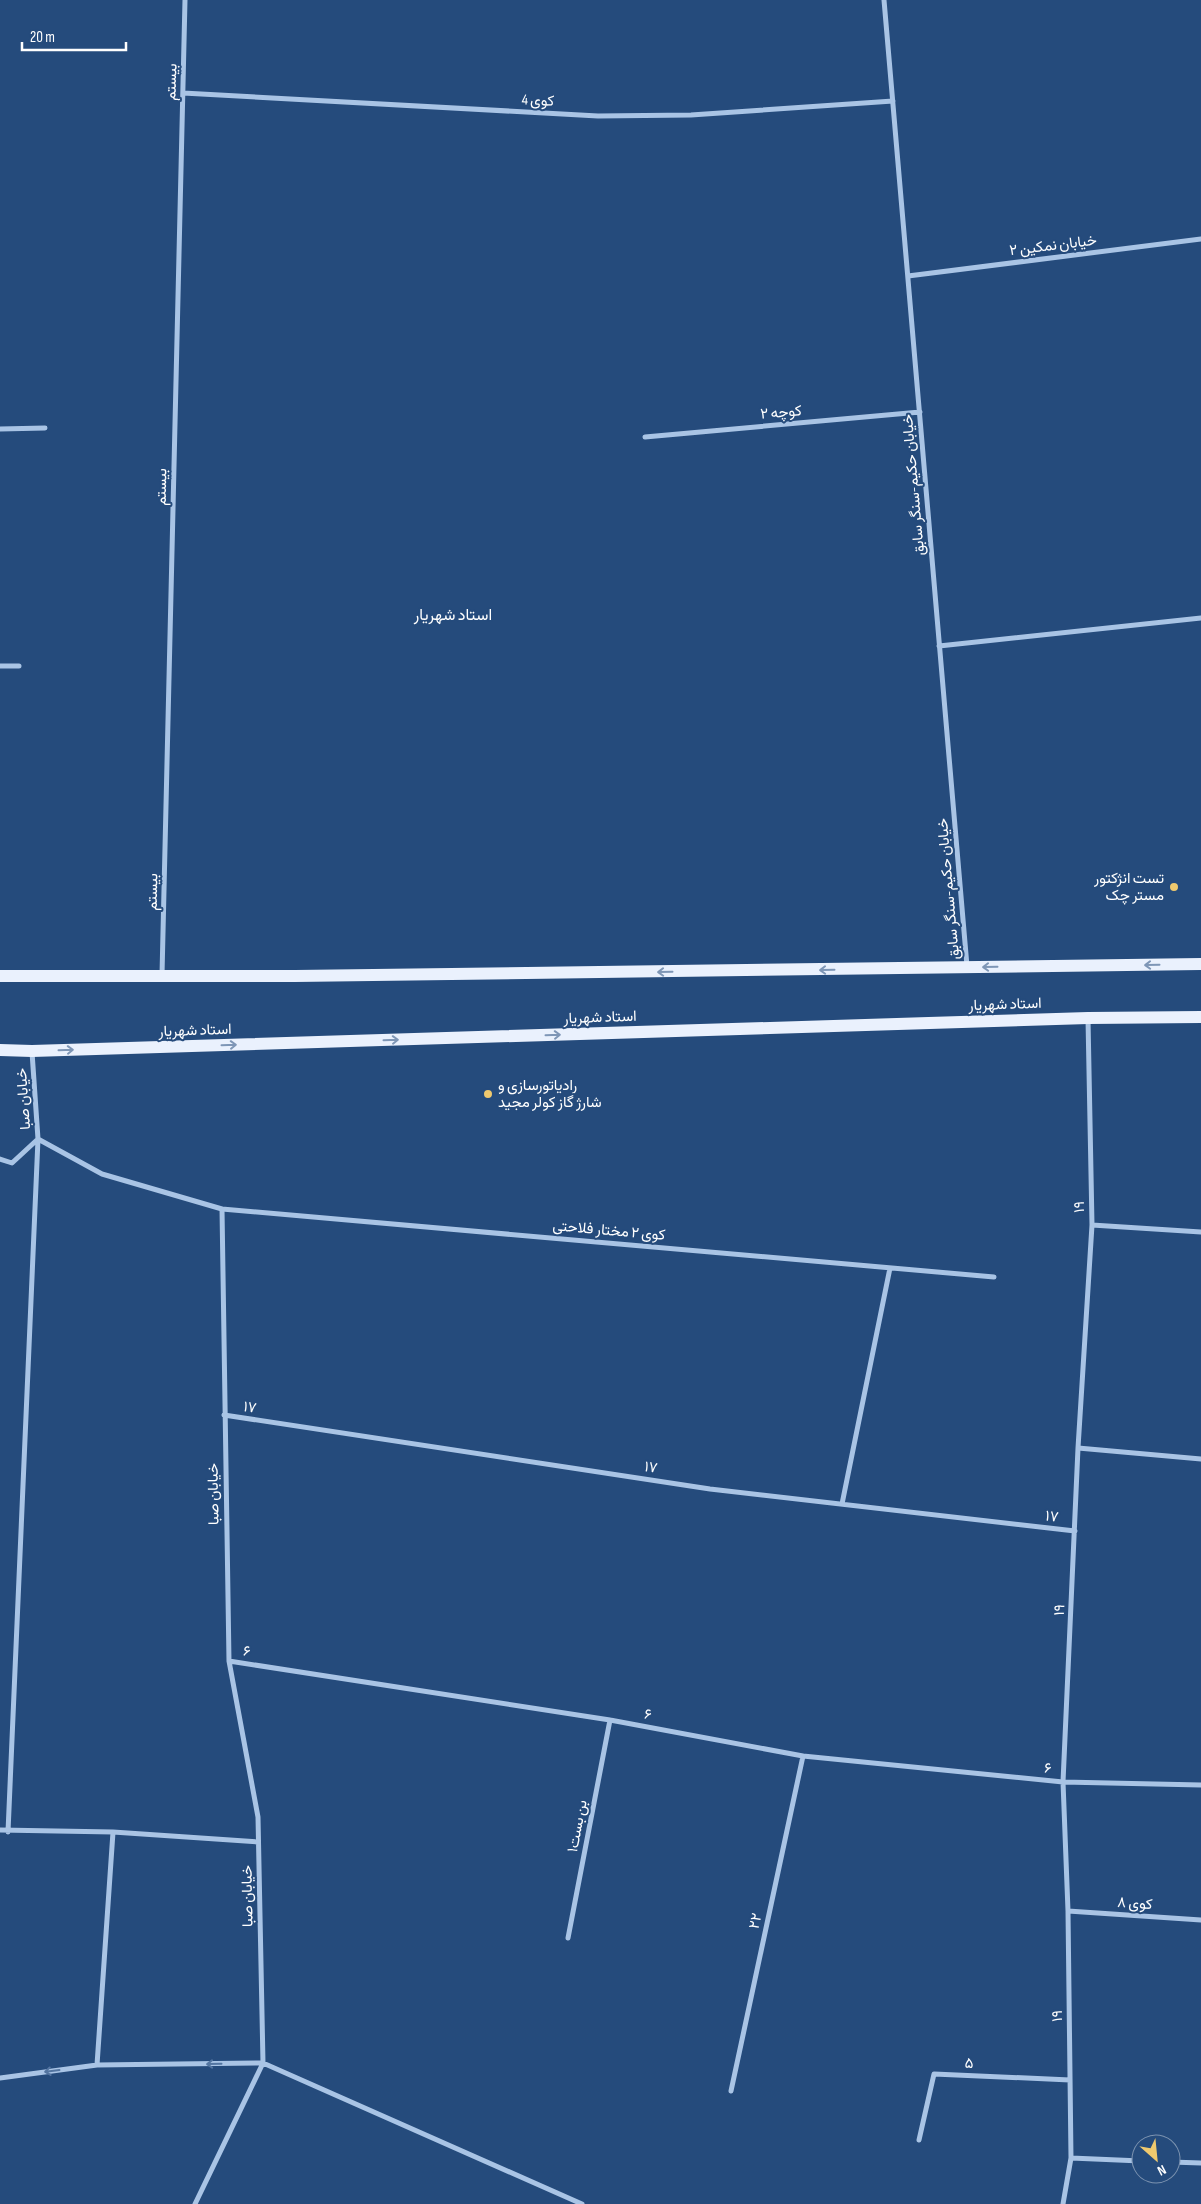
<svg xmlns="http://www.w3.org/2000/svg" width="1201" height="2204" font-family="'Sofia Sans Condensed',Vazirmatn,sans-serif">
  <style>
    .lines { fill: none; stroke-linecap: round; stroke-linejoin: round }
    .street { stroke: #a9c4e5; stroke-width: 5 }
    .primary { stroke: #eaf1fd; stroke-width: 12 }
    .oneway { stroke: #7e96b6 }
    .oneway2 { stroke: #5375a1 }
    .poi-dot { fill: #efc96e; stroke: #254b7c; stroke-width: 2 }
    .labels { text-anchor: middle; stroke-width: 4; stroke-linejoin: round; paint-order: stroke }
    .street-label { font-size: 15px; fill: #fff; stroke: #254b7c }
    .poi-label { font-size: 15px; fill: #fff; stroke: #254b7c; text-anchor: end }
    .neighbourhood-label { font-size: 16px; fill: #fff; stroke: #254b7c }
  </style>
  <rect width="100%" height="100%" fill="#254b7c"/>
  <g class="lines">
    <!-- street -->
    <path class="street" d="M884,0l83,966
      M183,93l415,23 93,-1 202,-14
      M908,276l293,-37
      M0,429l45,-1
      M645,437l275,-25
      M939,646l262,-28
      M0,666h19
      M162,975l23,-975
      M32,1052l6,87 64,35 120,35 7,452 29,156 5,246 -68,141
      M0,1159l12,4 26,-24
      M222,1209l772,68
      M1092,1225l109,7
      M224,1415l486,74 365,42
      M1078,1448l123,11
      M842,1504l48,-236
      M229,1661l381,59 193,36 260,26 138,3
      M0,1830l113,2 145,10
      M8,1832l30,-693
      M1068,1911l133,9
      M568,1938l42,-218
      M97,2065l16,-233
      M0,2078l97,-13 166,-2 319,141
      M731,2091l72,-335
      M919,2140l15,-66 136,6
      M1071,2158l70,3
      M1171,2162l30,1
      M1063,2204l8,-46 -3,-247 -5,-129 15,-334 14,-223 -4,-206"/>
    <!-- primary -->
    <path class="primary" d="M0,976h295l906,-12
      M0,1050l32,1 1056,-33 113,-1"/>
  </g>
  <!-- one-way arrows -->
  <defs><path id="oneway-shaft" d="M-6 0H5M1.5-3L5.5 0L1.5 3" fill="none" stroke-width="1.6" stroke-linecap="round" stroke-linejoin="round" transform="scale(1.25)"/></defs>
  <g class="oneway">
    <use href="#oneway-shaft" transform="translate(1152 965) rotate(179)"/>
    <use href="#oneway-shaft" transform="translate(990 967) rotate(179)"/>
    <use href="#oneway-shaft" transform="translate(827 970) rotate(179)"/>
    <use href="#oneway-shaft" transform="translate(665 972) rotate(179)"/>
    <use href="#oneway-shaft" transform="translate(553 1035) rotate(-2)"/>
    <use href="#oneway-shaft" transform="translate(391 1040) rotate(-2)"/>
    <use href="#oneway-shaft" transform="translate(229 1045) rotate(-2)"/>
    <use href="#oneway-shaft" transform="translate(66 1050) rotate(-2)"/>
  </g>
  <g class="oneway2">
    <use href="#oneway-shaft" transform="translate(214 2064) rotate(179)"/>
    <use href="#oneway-shaft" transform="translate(52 2071) rotate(173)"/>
  </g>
  <!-- markers -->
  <g class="poi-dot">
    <circle cx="1174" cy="887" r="5"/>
    <circle cx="488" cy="1094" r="5"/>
  </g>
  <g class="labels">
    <!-- street labels -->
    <g class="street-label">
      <text transform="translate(171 82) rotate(-88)" y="5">بیستم</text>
      <text transform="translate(538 100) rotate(3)" y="5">کوی 4</text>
      <text transform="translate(1053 245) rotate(-7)" y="5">خیابان نمکین ۲</text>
      <text transform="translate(781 412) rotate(-5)" y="5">کوچه ۲</text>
      <text transform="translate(913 485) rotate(-95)" y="5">خیابان حکیم-سنگر سابق</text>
      <text transform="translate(161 487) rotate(-89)" y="5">بیستم</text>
      <text transform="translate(948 889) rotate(-95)" y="5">خیابان حکیم-سنگر سابق</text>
      <text transform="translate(152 892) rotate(-89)" y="5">بیستم</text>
      <text transform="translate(1005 1004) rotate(-2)" y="5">استاد شهریار</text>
      <text transform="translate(600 1017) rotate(-2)" y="5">استاد شهریار</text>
      <text transform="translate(195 1030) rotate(-2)" y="5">استاد شهریار</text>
      <text transform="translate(23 1099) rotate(-94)" y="5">خیابان صبا</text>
      <text transform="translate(1079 1207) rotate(-91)" y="5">۱۹</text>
      <text transform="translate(609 1230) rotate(5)" y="5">کوی ۲ مختار فلاحتی</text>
      <text transform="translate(250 1407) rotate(9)" y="5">۱۷</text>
      <text transform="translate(651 1467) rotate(9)" y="5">۱۷</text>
      <text transform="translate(213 1494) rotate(-91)" y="5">خیابان صبا</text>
      <text transform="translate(1052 1516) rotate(7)" y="5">۱۷</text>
      <text transform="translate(1059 1610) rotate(-87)" y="5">۱۹</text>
      <text transform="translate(247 1651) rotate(9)" y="5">۶</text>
      <text transform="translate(648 1714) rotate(11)" y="5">۶</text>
      <text transform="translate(1048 1768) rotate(6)" y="5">۶</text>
      <text transform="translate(577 1826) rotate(-79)" y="5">بن بست۱</text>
      <text transform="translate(247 1896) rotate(-91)" y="5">خیابان صبا</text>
      <text transform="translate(1135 1903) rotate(4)" y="5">کوی ۸</text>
      <text transform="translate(755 1921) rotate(-78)" y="5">۲۲</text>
      <text transform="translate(1057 2016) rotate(-91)" y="5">۱۹</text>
      <text transform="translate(969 2063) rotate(2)" y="5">۵</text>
    </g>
    <!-- poi labels -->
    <g class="poi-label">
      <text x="1164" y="883">تست انژکتور<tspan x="1164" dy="17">مستر چک</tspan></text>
      <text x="498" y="1090" text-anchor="start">رادیاتورسازی و<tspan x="498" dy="17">شارژ گاز کولر مجید</tspan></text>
    </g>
    <!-- neighbourhood labels -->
    <g class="neighbourhood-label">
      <text x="453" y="620">استاد شهریار</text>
    </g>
  </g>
  <!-- north arrow -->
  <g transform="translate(1156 2159) rotate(153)"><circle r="24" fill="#254b7c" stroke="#7c93b0"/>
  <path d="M0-4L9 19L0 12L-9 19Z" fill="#efc96e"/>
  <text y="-8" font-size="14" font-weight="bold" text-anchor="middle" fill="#ffffff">N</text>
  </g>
  <!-- scale -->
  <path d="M22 42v8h104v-8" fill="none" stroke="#ffffff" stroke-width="2.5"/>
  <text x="30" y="42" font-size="15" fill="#ffffff" stroke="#254b7c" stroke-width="4" paint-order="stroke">20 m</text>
</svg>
